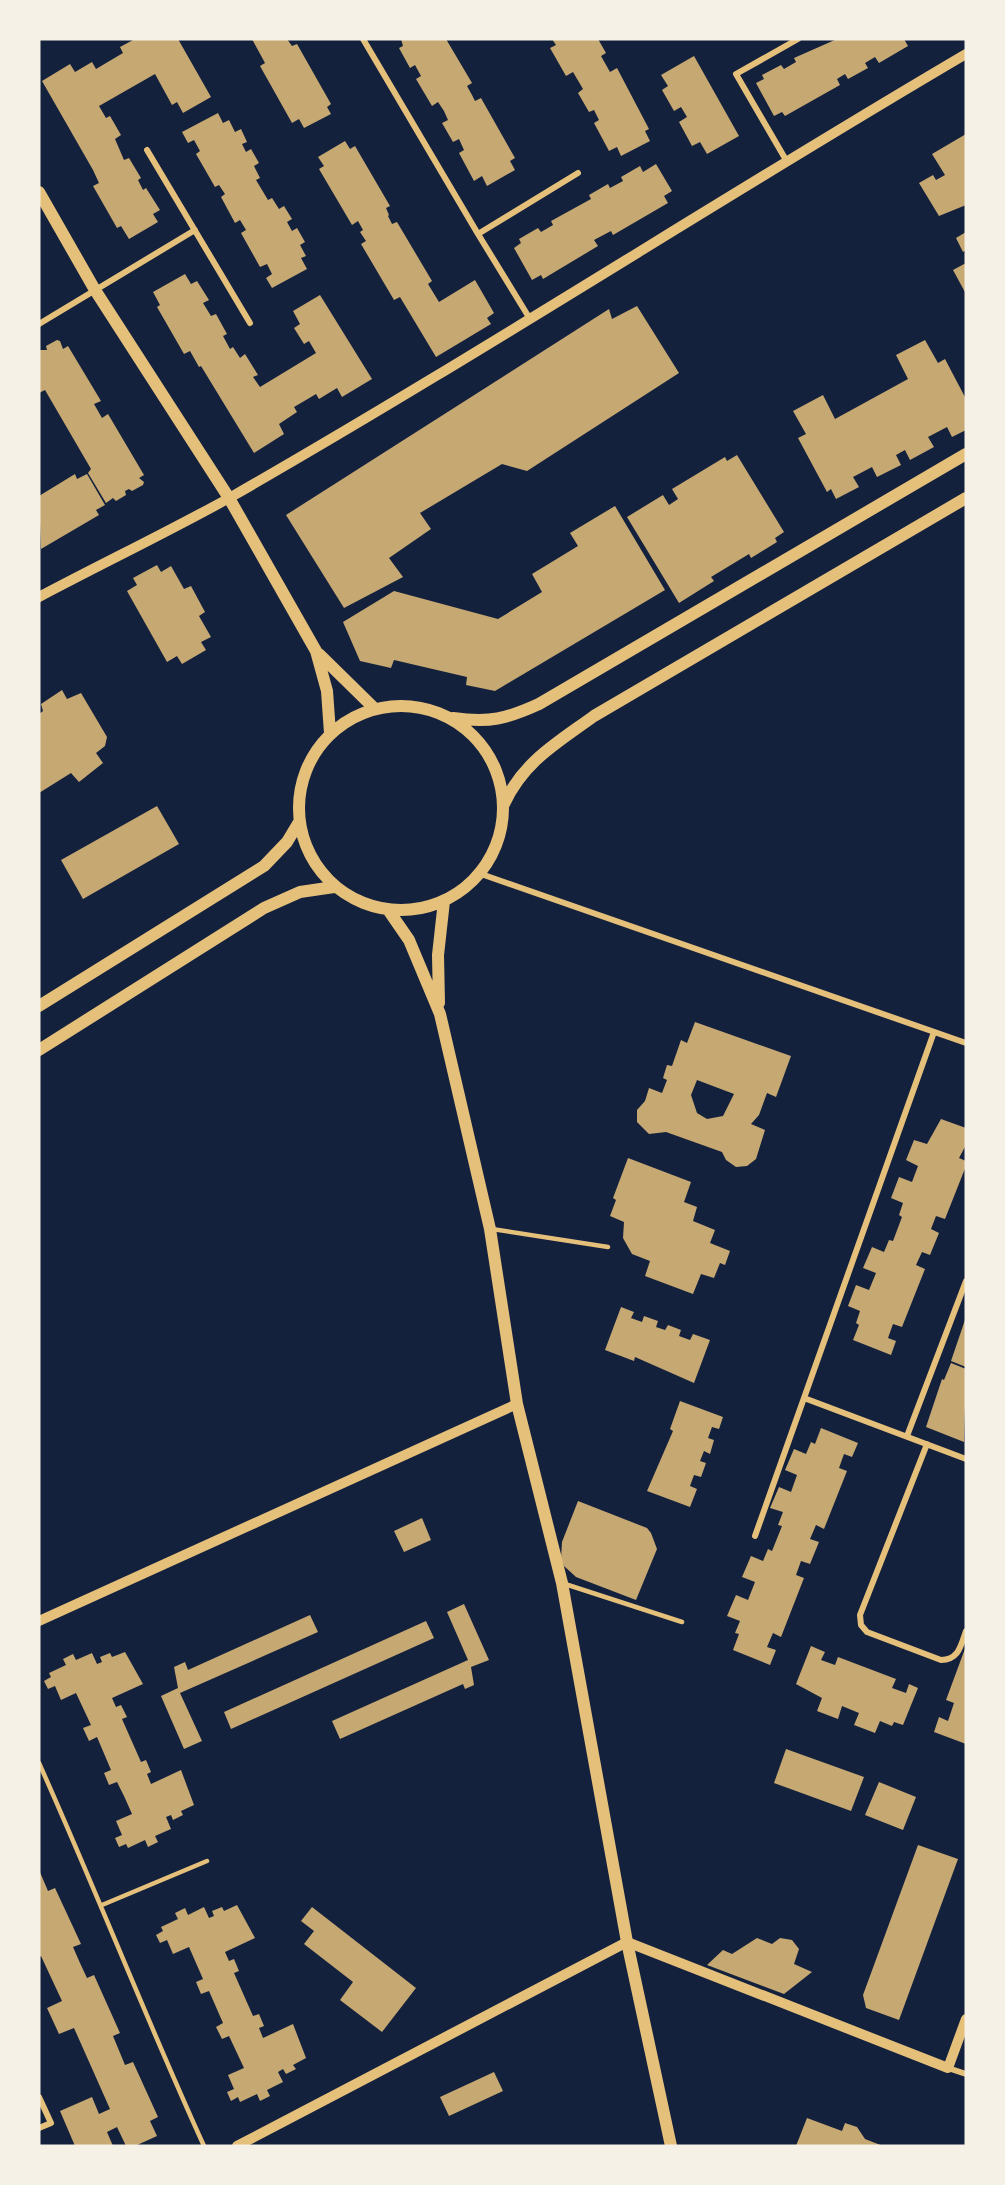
<svg xmlns="http://www.w3.org/2000/svg" width="1005" height="2185" font-family="'Roboto Serif',serif">
  <style>
    .building { fill: #c6a872; fill-rule: evenodd }
    .lines { fill: none; stroke-linecap: round; stroke-linejoin: round }
    .service { stroke: #e5c07b; stroke-width: 4.5 }
    .minor { stroke: #e5c07b; stroke-width: 6 }
    .tertiary { stroke: #e5c07b; stroke-width: 10 }
    .secondary { stroke: #e5c07b; stroke-width: 12 }
  </style>
  <rect width="100%" height="100%" fill="#14213d"/>
  <!-- building -->
  <path class="building" d="M135,39h43l33,58 -28,16 -6,-11 -5,3 -17,-31 -56,32 7,12 4,-2 11,19 -6,4 9,21 5,-2 12,20 -3,2 5,10 3,-2 14,22 -7,4 5,8 -29,17 -8,-13 -4,2 -24,-42 6,-3 -6,-13 -51,-89 28,-17 5,8 17,-10 4,7 27,-16 -3,-6z
    M252,39h35l5,7 5,-2 34,60 -4,3 4,7 -27,14 -5,-9 -7,4 -32,-57 5,-3z
    M446,39l26,44 -5,3 5,9 3,6 6,-3 34,60 -5,3 5,9 -28,16 -5,-10 -8,5 -15,-28 5,-3 -5,-11 -6,3 -11,-19 6,-3 -4,-9 -6,-9 -6,4 -16,-27 5,-3 -6,-11 -5,3 -11,-20 4,-2 -2,-7z
    M552,39h46l8,14 -5,3 9,16 7,-4 32,61 -4,2 5,10 -29,15 -4,-9 -8,4 -15,-28 5,-3 -5,-10 -5,2 -11,-19 5,-4 -10,-17 -7,4 -16,-28 6,-3z
    M837,39h67l4,7 -29,17 -4,-6 -10,6 3,5 -20,11 -3,-5 -8,5 3,6 -55,31 -3,-4 -8,4 -18,-33 8,-4 -2,-4 19,-10 3,4 12,-7 -2,-4z
    M694,56l45,80 -32,18 -7,-12 -8,4 -13,-24 8,-5 -6,-10 -7,4 -12,-21 6,-4 -7,-11z
    M218,113l5,10 6,-3 6,12 6,-3 6,13 -5,2 4,8 5,-3 8,14 -5,3 6,12 -4,2 12,20 4,-2 7,11 5,-3 8,13 -5,3 5,9 5,-3 8,14 -5,3 6,11 -5,2 6,11 -35,19 -6,-10 6,-4 -5,-10 -7,3 -19,-34 5,-3 -6,-10 -5,3 -14,-26 4,-3 -6,-9 -4,2 -19,-33 4,-3 -6,-11 -6,3 -6,-11z
    M966,134v71l-27,11 -20,-33 14,-8 3,5 9,-5 -13,-21z
    M345,141l5,8 5,-3 35,60 -4,2 3,7 -1,1 4,8 5,-2 35,59 -4,3 11,18 36,-22 19,33 -7,5 4,6 -55,33 -36,-60 -6,3 -33,-56 5,-3 -6,-9 3,-2 -5,-9 -6,4 -33,-56 5,-3 -6,-9z
    M656,164l16,27 -8,5 4,7 -55,32 -2,-4 -17,9 4,6 -55,33 -2,-4 -9,5 -18,-32 7,-5 -2,-4 19,-11 3,4 12,-7 -2,-4 40,-22 -2,-4 19,-11 2,4 13,-7 -2,-4 19,-11 3,6z
    M966,232v18l-3,2 -7,-14z
    M966,263v31l-13,-24z
    M185,274l6,10 6,-3 12,19 -6,3 8,13 5,-2 11,20 -4,2 7,13 3,-2 7,11 5,-4 13,21 -5,2 7,10 56,-34 -7,-12 -5,3 -10,-16 6,-4 -7,-13 27,-16 52,84 -30,18 -5,-9 -18,11 -3,-5 -10,6 -12,7 3,5 -18,12 5,10 -30,19 -53,-87 -2,1 -9,-16 -6,3 -27,-47 3,-2 -7,-13z
    M637,306l42,67 -152,98 -25,-7 -82,49 11,16 -42,29 14,19 -59,31 -58,-93 323,-206 3,10z
    M57,340l3,1 3,8 5,-3 33,55 -7,3 8,14 6,-4 36,61 -5,3 5,4 -1,3 -11,6 -3,-2 -4,2 1,4 -10,6 -3,-3 -7,5 -18,-30 3,-4 -46,-79 -6,3v-43h8l-1,-4z
    M925,340l13,23 7,-4 21,40v31l-14,7 -5,-10 -19,10 6,10 -24,13 -5,-10 -9,5 5,10 -24,12 -5,-10 -19,10 6,10 -23,12 -5,-10 -4,3 -29,-54 8,-4 -13,-23 30,-16 12,24 73,-40 -12,-24z
    M737,455l47,77 -9,6 2,4 -26,16 -2,-4 -38,23 3,4 -35,22 -52,-86 36,-22 6,10 9,-6 -6,-10 53,-32 2,4z
    M75,474l2,5 10,-5 18,31 -9,5 3,5 -58,34 -2,-53z
    M615,506l50,84 -170,101 -29,-6 1,-8 -73,-17 -3,8 -31,-7 -17,-39 51,-31 104,28 44,-27 -10,-18 46,-28 -8,-13z
    M157,565l4,7 10,-6 13,23 7,-3 14,26 -6,4 12,21 -10,5 5,8 -24,14 -5,-8 -10,6 -40,-71 10,-6 -4,-7z
    M62,690l5,9 14,-6 26,44 -2,9 -9,7 7,10 -24,19 -8,-9 -32,20v-79l4,-3 -2,-7z
    M157,806l22,38 -96,55 -22,-39z
    M695,1022l96,34 -15,41 -9,-4 -8,22 -8,9 14,6 -9,29 -9,7 -11,1 -10,-7 -4,-8 -56,-20 -17,2 -12,-12v-12l8,-9 4,-13 13,5 5,-13 -4,-2 4,-13 5,1 9,-26 6,3zM697,1080l37,14 -11,22 -16,3 -10,-6 -6,-18z
    M941,1119l25,9v17l-7,13 7,3v5l-21,53 -9,-3 -5,13 8,4 -9,22 -8,-3 -6,13 9,4 -23,58 -9,-3 -5,14 8,3 -5,14 -38,-15 6,-15 -3,-2 4,-12 -12,-5 8,-21 13,5 7,-17 -13,-5 9,-21 12,5 5,-12 4,1 9,-24 -3,-2 4,-12 -12,-5 8,-21 13,5 6,-16 -12,-6 8,-20 13,4z
    M628,1158l63,24 -7,20 13,5 -4,14 22,9 -5,13 20,8 -5,14 -5,-2 -6,15 -13,-4 -8,20 -48,-18 5,-15 -18,-7 -9,-16 1,-16 -14,-6 6,-16 -3,-2z
    M621,1307l13,5 -3,6 11,4 2,-6 14,5 -2,6 9,3 3,-5 13,5 -2,6 11,4 3,-6 17,6 -16,43 -59,-26 -1,4 -29,-11z
    M966,1317v50l-15,-6z
    M951,1363l15,6 -2,73 -38,-15 16,-48 2,1z
    M680,1401l43,16 -4,12 -7,-2 -4,11 6,2 -4,14 -6,-3 -4,10 6,2 -5,14 -7,-2 -4,11 7,3 -7,18 -43,-16 26,-60 -3,-2z
    M821,1428l37,15 -6,14 -8,-3 -5,14 8,3 -23,58 -8,-4 -6,14 9,3 -9,22 -9,-3 -5,14 8,3 -23,59 -8,-4 -6,14 9,3 -6,15 -37,-15 6,-16 -4,-1 5,-12 -13,-5 9,-21 12,5 7,-18 -13,-5 9,-21 12,5 5,-12 4,2 10,-25 -4,-1 5,-13 -13,-4 9,-21 12,5 6,-17 -12,-5 9,-21 12,5 5,-12 4,2z
    M578,1501l69,27 4,5 6,16 -21,51 -60,-23 -12,-11 -3,-7 1,-17z
    M422,1518l9,22 -27,12 -10,-21z
    M464,1604l25,56 -18,7 3,18 -9,4 -2,-5 -123,55 -8,-18 136,-61 -21,-48z
    M310,1615l8,17 -138,61 22,48 -18,8 -23,-53 17,-8 -4,-21 11,-5 3,8z
    M426,1621l8,17 -203,91 -7,-17z
    M811,1646l14,6 -4,8 14,5 3,-8 58,22 -4,9 14,5 3,-9 9,4 -15,37 -9,-3 -2,4 -12,-5 -5,12 -21,-8 5,-12 -17,-7 -4,13 -21,-8 5,-13 -26,-14z
    M966,1646v98l-32,-12 5,-15 9,4 6,-18 -8,-3z
    M125,1652l18,32 -31,14 4,9 5,-2 6,12 -5,2 19,43 5,-2 5,12 -4,2 4,10 30,-14 13,35 -13,6 2,4 -10,5 -2,-5 -5,2 5,12 -16,7 3,6 -10,5 -3,-7 -17,8 -2,-4 -7,3 -4,-9 7,-3 -6,-14 16,-7 -8,-18 -7,-14 -8,3 -5,-12 7,-3 -14,-33 -8,4 -6,-13 8,-3 -15,-32 -15,7 -6,-14 -7,3 -4,-8 7,-4 -2,-4 17,-8 -3,-6 10,-5 3,6 16,-7 5,11 5,-2 -2,-5 10,-4 2,4z
    M786,1749l78,28 -13,34 -77,-28z
    M879,1782l37,15 -13,33 -38,-15z
    M918,1845l40,14 -59,161 -33,-12 -3,-13z
    M39,1870l9,21 7,-3 26,56 -8,3 7,16 7,15 7,-3 26,58 -7,3 12,29 8,-3 25,55 -8,4 7,15 -22,10h-9l-9,-19 -10,5 6,14h-38l-15,-35 32,-14 7,17 11,-5 -36,-81 -15,6 -12,-26 15,-7 -21,-45 -2,1z
    M237,1905l18,33 -30,14 4,9 5,-2 5,12 -5,2 19,43 6,-2 5,12 -5,2 4,10 30,-14 13,34 -13,7 3,4 -10,5 -3,-5 -5,3 5,10 -16,8 3,6 -10,5 -3,-7 -17,8 -2,-5 -7,4 -4,-9 7,-3 -6,-14 16,-7 -15,-32 -7,3 -6,-12 7,-4 -14,-32 -8,3 -5,-12 7,-3 -14,-32 -16,7 -6,-14 -7,3 -4,-8 7,-4 -2,-4 17,-8 -3,-6 10,-5 3,7 16,-8 5,11 5,-2 -2,-5 10,-4 2,4z
    M312,1907l104,81 -34,44 -42,-32 13,-18 -49,-38 10,-13 -13,-10z
    M757,1938l15,6 8,-6 12,2 7,9 -5,15 18,8 -28,22 -77,-29 16,-15 9,4z
    M494,2072l9,19 -54,25 -9,-19z
    M807,2118l35,13 3,-8 12,4 8,12 18,7h-87z"/>
  <g class="lines">
    <!-- service -->
    <path class="service" d="M492,1229l116,18
      M565,1584l117,38
      M39,1763c57,127 107,256 165,383
      M102,1905l105,-44"/>
    <!-- minor -->
    <path class="minor" d="M363,39l115,195 100,-61
      M147,150l103,173
      M786,160l-50,-86 62,-35
      M478,234l52,85
      M39,324l156,-94
      M481,874l485,169
      M804,1398l162,61
      M907,1436l59,-155
      M927,1444l-67,171 1,10 6,7 74,28c18,0 20,-15 25,-29
      M755,1536l179,-504
      M948,2068l18,6
      M39,2097l12,26 -12,5"/>
    <!-- tertiary -->
    <path class="tertiary" d="M39,597c64,-34 129,-65 192,-100 248,-142 488,-298 735,-443
      M39,1621l478,-217
      M237,2146l390,-204 321,126 18,-49"/>
    <!-- secondary -->
    <path class="secondary" d="M39,192l56,98 134,208 87,153 11,40 3,42
      M319,654l55,54
      M299 808a102 102 0 1 1 204 0a102 102 0 1 1-204 0Z
      M453,718c37,5 53,1 86,-14l427,-250
      M504,804c20,-43 53,-61 90,-88l372,-218
      M389,911l20,29 31,74 50,215 27,175 45,179 65,359 44,204
      M439,1003l-1,-48 6,-54
      M39,1006l225,-140 23,-24 12,-20
      M39,1050l225,-142 36,-16 34,-5"/>
  </g>
  <!-- border -->
  <rect width="1005" height="2185" fill="none" stroke="#f6f1e7" stroke-width="81"/>
</svg>
